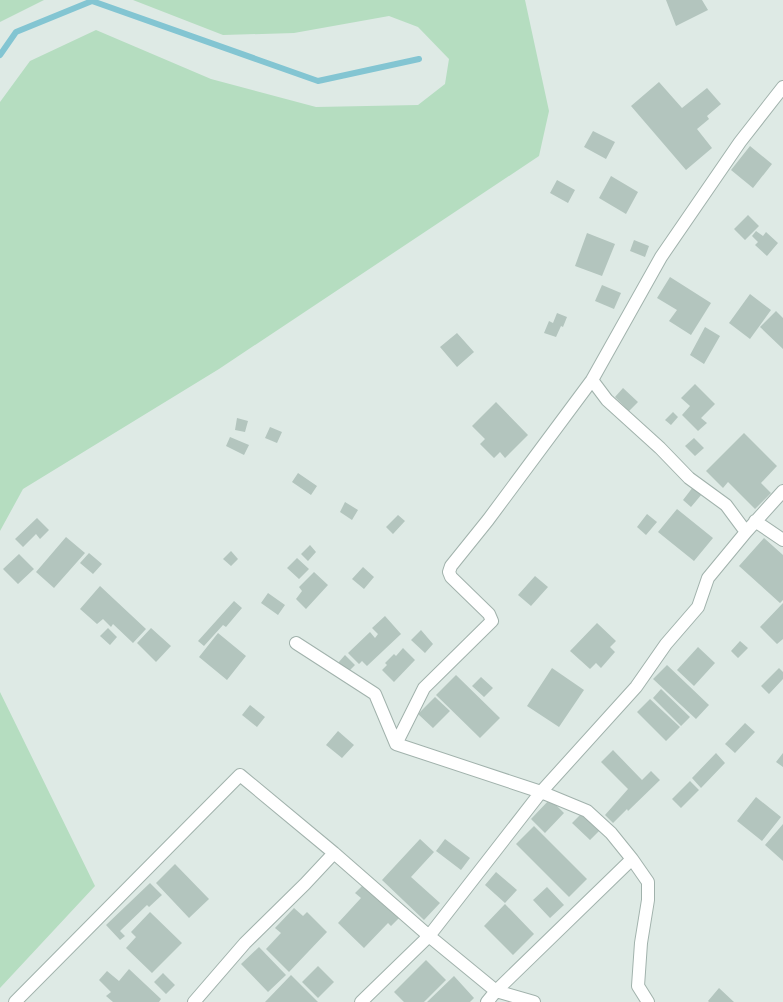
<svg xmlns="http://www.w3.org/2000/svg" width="783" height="1002" font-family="Roboto,sans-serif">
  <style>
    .green { fill: #b5ddc0 }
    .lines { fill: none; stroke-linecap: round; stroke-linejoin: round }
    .stream { stroke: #83c5d2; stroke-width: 6 }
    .building { fill: #b3c5be }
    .minor-casing { stroke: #a1b2ac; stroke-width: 14 }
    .minor { stroke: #fff; stroke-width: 12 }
  </style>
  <rect width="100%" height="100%" fill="#deeae5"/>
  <!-- green -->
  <path class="green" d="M0,0h44l-44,22z
    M133,0h392l24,111 -10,45 -320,213 -196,120 -23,42v-429l30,-41 66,-31 115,49 105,28 102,-2 27,-21 4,-25 -31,-32 -29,-11 -95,17 -71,2z
    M0,692l95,194 -95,102z"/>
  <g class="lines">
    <!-- stream -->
    <path class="stream" d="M0,55l16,-23 76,-31 226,80 101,-22"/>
  </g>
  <!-- building -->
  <path class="building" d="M666,0h36l6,10 -32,16z
    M659,82l23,26 25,-20 14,16 -14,12 2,3 -12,10 15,19 -26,22 -55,-64z
    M593,131l22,11 -9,17 -22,-12z
    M750,146l22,18 -19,24 -22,-18z
    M611,176l27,16 -12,22 -27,-16z
    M557,180l18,10 -7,13 -18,-10z
    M748,215l11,11 -14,14 -11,-11z
    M756,231l7,5 3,-4 12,11 -11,13 -12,-11 3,-3 -6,-6z
    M587,233l28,11 -13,32 -27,-10z
    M634,240l15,6 -4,11 -15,-6z
    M670,277l41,26 -20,32 -22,-14 8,-11 -20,-12z
    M602,285l19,8 -7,16 -19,-8z
    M750,294l21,16 -21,29 -21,-16z
    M776,311l7,7v31l-23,-22z
    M557,313l10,4 -4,10 -2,-1 -5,11 -12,-4 5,-12 4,2z
    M705,327l15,9 -16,28 -14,-9z
    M457,333l17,19 -17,15 -17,-20z
    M695,384l20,20 -14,14 6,5 -9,8 -16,-16 8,-9 -9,-8z
    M623,388l15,14 -9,9 -14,-14z
    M496,402l32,33 -23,23 -5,-6 -6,6 -14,-14 5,-5 -13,-13z
    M673,412l5,5 -7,8 -6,-5z
    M237,418l11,3 -3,11 -10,-2z
    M270,427l12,5 -5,11 -12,-5z
    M744,433l33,33 -16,17 10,10 -16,16 -27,-27 -5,6 -17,-17z
    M230,437l19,8 -5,10 -18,-9z
    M694,438l10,10 -9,8 -10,-10z
    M298,473l19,13 -6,9 -19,-13z
    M693,487l9,7 -11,13 -8,-7z
    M345,502l13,8 -6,10 -12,-8z
    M677,509l36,29 -19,23 -36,-29z
    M647,514l10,8 -11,13 -9,-8z
    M398,515l7,6 -12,13 -7,-7z
    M37,518l12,12 -9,9 -4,-5 -13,13 -8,-8z
    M66,537l19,16 -31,35 -18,-16z
    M764,538l19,17v45l-3,3 -41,-37z
    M310,545l6,7 -8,9 -7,-7z
    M231,551l7,8 -7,7 -8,-7z
    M89,553l13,11 -9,10 -13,-11z
    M19,554l15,15 -16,15 -15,-15z
    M297,558l12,11 -10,10 -12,-11z
    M363,567l11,10 -10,12 -12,-10z
    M314,572l14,13 -22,24 -10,-10 6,-8 -3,-4z
    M535,576l13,11 -17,19 -13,-11z
    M100,586l46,43 -13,14 -20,-19 -2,3 -8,-8 -6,5 -17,-15z
    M268,593l17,12 -7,10 -17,-12z
    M234,601l8,7 -16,19 -3,-2 -19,21 -6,-5z
    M783,603v36l-6,5 -17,-17z
    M385,616l16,18 -34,32 -5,-5 -3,3 -11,-11 22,-21 5,6 3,-4 -6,-6z
    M597,623l19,18 -6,6 5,5 -14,16 -5,-5 -6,6 -20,-18z
    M108,628l9,9 -7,8 -10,-9z
    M151,628l20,18 -15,16 -19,-19z
    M421,630l12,14 -8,9 -14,-13z
    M218,633l28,23 -19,24 -28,-23z
    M740,641l8,7 -10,10 -7,-7z
    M698,647l17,16 -21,23 -17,-16z
    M403,648l12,12 -21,22 -12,-12 5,-5 -2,-2 9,-9 2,2z
    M345,655l10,10 -7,7 -10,-9z
    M667,665l42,40 -13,14 -43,-40z
    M552,668l32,22 -25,37 -32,-21z
    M779,668l4,4v7l-14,15 -8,-8z
    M456,675l44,43 -20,20 -44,-43z
    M481,677l12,11 -9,9 -12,-11z
    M661,689l29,28 -9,9 -28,-28z
    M435,697l15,14 -17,17 -15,-14z
    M650,699l30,28 -14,14 -29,-29z
    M250,705l15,12 -8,10 -15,-12z
    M745,723l10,9 -20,21 -10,-9z
    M338,731l16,14 -12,13 -16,-13z
    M613,750l29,30 9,-9 9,9 -32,31 -1,-2 -14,14 -8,-8 23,-26 -27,-27z
    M716,753l9,10 -24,25 -9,-10z
    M783,753v14l-7,-5z
    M690,781l9,9 -18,18 -9,-9z
    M756,797l25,20 -19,24 -25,-20z
    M550,799l14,14 -19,20 -14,-14z
    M583,812l18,17 -11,11 -18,-17z
    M783,824v37l-18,-16z
    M534,826l53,53 -18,18 -53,-53z
    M420,839l14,13 -23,25 29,26 -16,17 -42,-40z
    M445,839l25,19 -9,12 -25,-19z
    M175,864l34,35 -20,19 -33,-35z
    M496,872l21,18 -12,13 -20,-18z
    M366,882l35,34 -10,10 -3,-3 -24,25 -26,-25 23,-25 -6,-5z
    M150,883l12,12 -13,12 -2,-2 -27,26 5,5 -5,4 -14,-15z
    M547,887l17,18 -14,13 -17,-18z
    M505,904l29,30 -21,21 -29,-29z
    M294,908l9,8 4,-4 20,20 -38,40 -23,-23 15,-16 -6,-5z
    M150,912l32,31 -30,30 -26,-25 10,-11 -5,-5z
    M259,947l27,28 -18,17 -27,-28z
    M426,960l20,20 -22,22h-20l-10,-10z
    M318,966l16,16 -16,16 -16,-16z
    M129,969l32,30 -2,3h-46l-7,-6 5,-4 -12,-12 8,-9 12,10z
    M163,973l12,12 -9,9 -12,-12z
    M291,975l27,27h-53z
    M454,976l20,22 -4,4h-43z
    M719,988l15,14h-25l-1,-1z"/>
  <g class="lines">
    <defs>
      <path id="minor" d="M592,380l15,20 53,48 29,30 37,27 20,27
        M755,521l28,19
        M296,643l79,51 21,50 145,48 46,19 24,22 21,26 16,23v18l-7,43 -3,43 10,16
        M396,744l28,-56 68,-67 -3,-7 -38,-37 -2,-5 2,-6 37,-46 104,-140 69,-123 79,-115 43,-55
        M15,1002l225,-227 94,78 95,83 67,55 38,11
        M194,1002l51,-59 60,-59 29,-31
        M361,1002l68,-66 112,-144 95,-105 30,-43 32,-37 10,-29 38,-46 37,-41
        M487,1002l9,-11 136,-132"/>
    </defs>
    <!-- minor casing -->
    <use href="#minor" class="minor-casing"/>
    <!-- minor -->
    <use href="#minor" class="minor"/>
  </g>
</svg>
